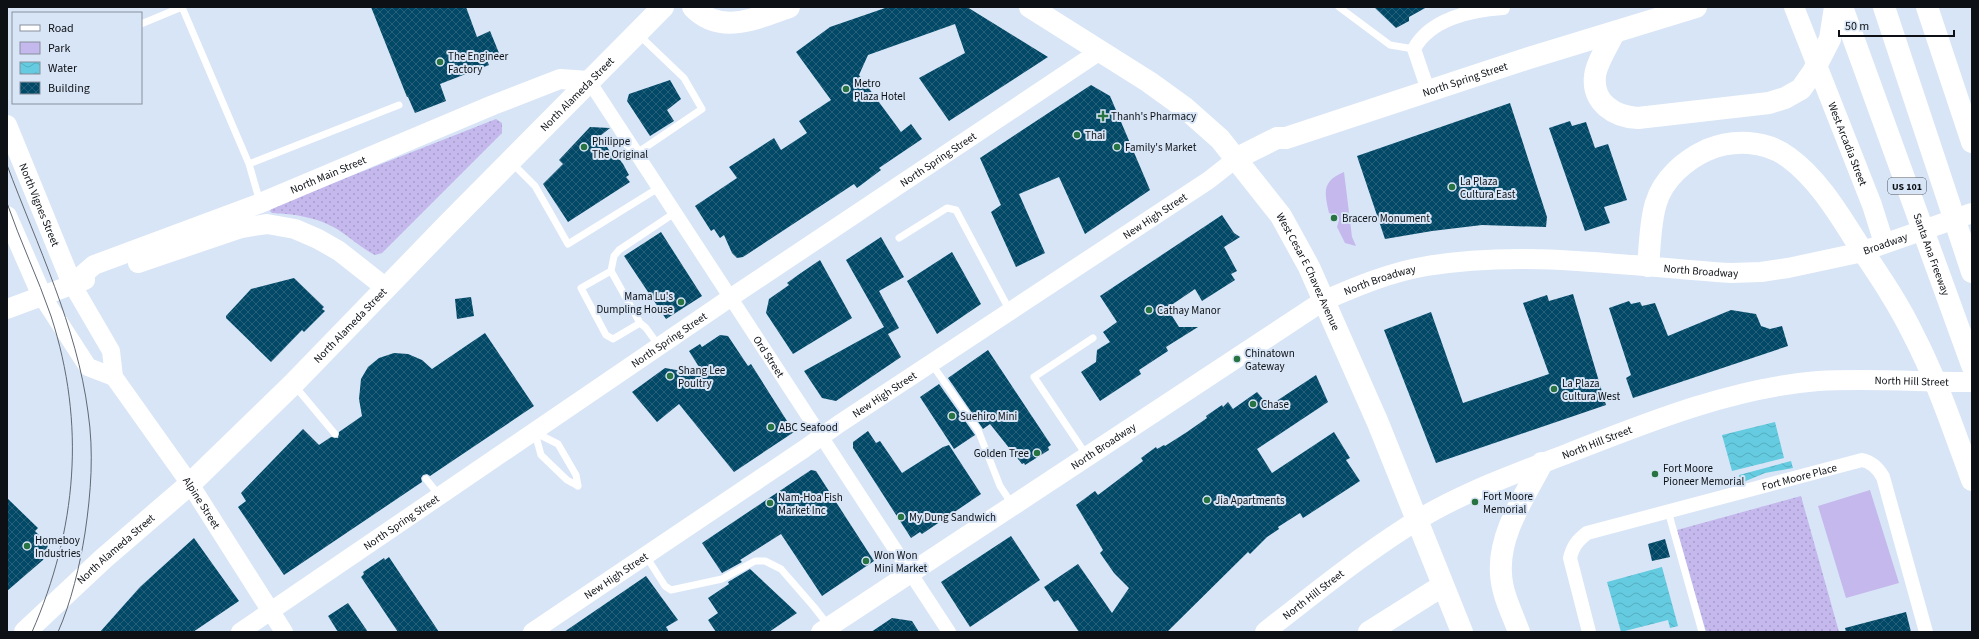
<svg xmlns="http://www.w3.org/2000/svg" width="1979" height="639" font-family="'Source Sans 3',sans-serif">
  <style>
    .grass { fill: url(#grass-dots) }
    .green { fill: #c4b8ec }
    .water { fill: url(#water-waves) }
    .building { fill: url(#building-cross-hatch) }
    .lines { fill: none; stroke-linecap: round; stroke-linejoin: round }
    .service { stroke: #fff; stroke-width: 7 }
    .minor { stroke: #fff; stroke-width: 14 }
    .tertiary { stroke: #fff; stroke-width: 18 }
    .secondary { stroke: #fff; stroke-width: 20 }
    .primary { stroke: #fff; stroke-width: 22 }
    .motorway { stroke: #fff; stroke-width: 22 }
    .tram { stroke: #616872; stroke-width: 1 }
    .poi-dot { fill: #277341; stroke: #d8e5f6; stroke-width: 1.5 }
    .labels { text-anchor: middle; stroke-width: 4; stroke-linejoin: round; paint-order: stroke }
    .shield { fill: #d8e5f6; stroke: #4a5159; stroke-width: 1 }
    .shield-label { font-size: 10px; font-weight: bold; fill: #0d1116 }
    .poi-label { font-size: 11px; fill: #0d1116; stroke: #d8e5f6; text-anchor: start }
    .street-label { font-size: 11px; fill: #0d1116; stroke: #d8e5f6 }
  </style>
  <defs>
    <pattern id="grass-dots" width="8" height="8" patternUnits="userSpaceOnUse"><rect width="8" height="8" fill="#c4b8ec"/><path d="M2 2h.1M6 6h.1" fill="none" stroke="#a79dca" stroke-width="1.8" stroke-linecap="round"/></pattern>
    <pattern id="water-waves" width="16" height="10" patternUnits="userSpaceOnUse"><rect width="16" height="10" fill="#65cbe0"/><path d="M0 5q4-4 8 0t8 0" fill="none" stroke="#56adbf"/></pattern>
    <pattern id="building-cross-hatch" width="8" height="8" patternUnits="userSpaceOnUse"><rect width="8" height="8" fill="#024967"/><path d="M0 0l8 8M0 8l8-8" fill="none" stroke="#265f77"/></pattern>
  </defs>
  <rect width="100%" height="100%" fill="#d8e5f6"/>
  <!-- grass -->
  <path class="grass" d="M496,119l6,4v10l-120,120 -7,2c-14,-7 -25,-18 -38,-26 -20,-12 -43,-15 -65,-16l-2,-2 2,-4z
    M1801,496l38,136h-133l-29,-102z"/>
  <!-- green -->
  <path class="green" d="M1344,172l8,65 4,9 -11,-3 -8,-16 2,-7 -1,-4 -9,-3c-5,-21 -7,-32 15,-41z
    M1870,490l29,93 -53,15 -28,-92z"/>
  <!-- water -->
  <path class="water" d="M1775,422l9,36 -52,13 -10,-36z
    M1791,461l2,7 -28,5 -24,10 -2,-8z
    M1662,567l16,59 -8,2 -2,-8 -47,12 -14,-50z"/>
  <!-- building -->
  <path class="building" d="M371,7h95l11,30 13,-6 9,22 -13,5 3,7 -49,19 6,17 -31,12 -7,-16h-1z
    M888,7h79l81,50 -99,64 -30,-43 46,-25 -10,-29 -87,31 -9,20 42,57 10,-8 11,15 -43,29 2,2 -24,18 -3,-4 -111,73 -6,1 -5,-5 -8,-18 -4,3 -6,-9 -3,2 -16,-25 42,-28 -8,-11 45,-29 7,12 26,-17 -8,-12 32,-21 -35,-48 34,-25z
    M1374,7h53l-18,10v4l-13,7z
    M670,80l11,19 -14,11 7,11 -24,15 -23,-35 2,-7z
    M1091,85l19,11 40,94 -65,44 -26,-57 -40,17 26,59 -29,14 -25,-55 10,-7 -21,-47z
    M1510,103l37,114 -1,10 -64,-2 -50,6 -47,8 -28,-83z
    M1570,121l2,5 14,-4 9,26 13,-4 19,56 -23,7 6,16 -25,8 -36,-103z
    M590,127l20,1 -10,8 14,22 3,-2 6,8 6,11 -3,2 4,5 -62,40 -25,-38 20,-20 -4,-4z
    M1222,215l12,18 6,4 -16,10 13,24 -6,3 4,6 -33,21 -7,-12 -28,19 12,19h19l-32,20 2,4 -29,19 2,4 -41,27 -19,-29 15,-10 1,-12 13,-8 -7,-10 14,-10 -17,-26z
    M661,232l41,64 -36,23 -42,-63z
    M881,237l23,40 -25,14 20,37 -11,6 13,23 -65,44 -14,-3 -18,-27 80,-44 -38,-67z
    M952,252l29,52 -44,30 -30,-53z
    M820,260l32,58 -59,36 -27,-41 3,-14 20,-14 -2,-2 11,-8z
    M294,278l30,29 -2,2 3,2 -21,21 -2,-2 -31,32 -45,-44v-2l25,-27z
    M1573,294l33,111 -170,58 -52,-133 47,-18 32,91 86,-29 -26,-71 24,-8 2,6z
    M471,297l3,19 -17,3 -2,-20z
    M1629,301l2,3 9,-2 2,4 13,-3 13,33 63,-26 25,4 5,12 9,3 12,-3 6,20 -155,52 -7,-20 5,-3 -22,-67z
    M485,333l49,73 -104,70 -3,-2 -4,1 -2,3 1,4 -138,93 -46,-68 8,-6 -5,-8 62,-64 16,16 12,-8 7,1 1,-6 23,-16 -3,-17 2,-20 7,-12 11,-9 15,-5 14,1 14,6 10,9z
    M720,335l8,1 20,30 3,-2 43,68 -60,40 -55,-68 -22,18 -25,-30 33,-24 39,7 -15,-24 11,-7 2,3z
    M988,350l63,95 -3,2 1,3 -24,15 -1,-2 -2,1 -32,-40 -7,5 -35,-51z
    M1316,375l12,27 -71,47 15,24 62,-41 16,26 -4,2 14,21 -57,37 -3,-5 -22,14 1,2 -12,8 -17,17 -2,-2 -81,80h-88l-21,-32 -4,2 -10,-15 34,-23 34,49 17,-25 -15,-15 -14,-20 3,-3 -27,-45 19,-14 3,4 45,-34 -2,-3 15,-11 1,2 7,-4 1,1 22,-14 20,-14 -1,-2 16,-11 1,2 5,-5 5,7 24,-17 12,14z
    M939,384l36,51 -21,14 -34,-52z
    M868,431l8,12 4,-2 22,32 41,-26 6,-2 32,49 -59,40 -2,-2 -9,6 -58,-90v-6z
    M811,470l5,1 58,90 -52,35 -41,-62 -41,26 2,2 -20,11 -20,-30z
    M7,498l31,30 -3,3 12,12 1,6 -5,11 -36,31z
    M1011,536l29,44 -70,47 -29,-45z
    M194,538l45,63 -46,31h-93l40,-45z
    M1665,539l5,18 -18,4 -4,-17z
    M389,557l50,75h-41l-37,-55 3,-3 -1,-2 21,-14 1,2z
    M750,569l47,44 -28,19h-53l-8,-12 10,-7 -10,-15 21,-14 -1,-2z
    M646,576l32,44 -12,7 3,5h-105z
    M348,603l20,29h-30l-10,-16z
    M1906,612l5,20h-65l-1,-4z
    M892,618l20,3 7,11h-48z"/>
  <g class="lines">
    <!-- service -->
    <path class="service" d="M182,7l67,157 150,-59
      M1339,7l51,38 24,4
      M141,24l41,-17
      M637,153l65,-44 -18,-31 -45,-43
      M512,163l23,23 33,58 92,-57
      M249,164l11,38
      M899,238l48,-30 9,2 54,101
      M611,271l29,52 -27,16 -7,-4 -25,-47 30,-17 3,-15 5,-6 57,-38
      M640,323l6,5 13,18
      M931,363l47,67 22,56 12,18
      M294,385l41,49
      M535,433l6,22 26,25 11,6
      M536,433l22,11 18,31 2,11
      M1087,456l-53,-79 59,-39
      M426,479l13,16
      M1668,511l34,121
      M646,556l19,30 6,4 51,-11 33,-18h10l16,8 33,38 14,18"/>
    <!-- minor -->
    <g class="minor">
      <path id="s1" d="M589,81l360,551"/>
      <path d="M1428,90l-14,-41c16,-30 57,-39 89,-41"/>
      <path id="s2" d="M1589,632l-19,-74c3,-12 7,-17 17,-25l275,-73c10,2 16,8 21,17l43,155"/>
    </g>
    <!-- tertiary -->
    <g class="tertiary">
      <path id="s3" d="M72,284l39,67 3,26 76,107 94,148"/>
      <path d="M42,296l46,71 26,10"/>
      <path id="s4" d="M240,632l490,-334 370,-247"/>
      <path id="s5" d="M532,632l272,-183 35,-25 370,-244 28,-22"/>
    </g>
    <!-- secondary -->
    <g class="secondary">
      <path id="s6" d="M1794,7l78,198 12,38"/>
      <path id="s7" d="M7,125l65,159"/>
      <path d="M7,216l35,80"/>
      <path d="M138,263l103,-35 26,-4 28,5 23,10 21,12 47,37"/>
      <path id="s8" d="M72,284l22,-19 164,-61 235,-99 67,-26 29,2"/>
      <path d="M7,309l78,-29"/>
      <path id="s9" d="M821,632l502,-331c34,-15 68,-29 104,-35 101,-17 203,1 304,7l30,-1 27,-4 70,-15 114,-40"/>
      <path id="s10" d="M1265,632c47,-37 93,-74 143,-106 49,-32 107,-52 161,-73 79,-31 163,-65 249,-72 51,-3 103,1 154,1"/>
    </g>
    <!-- primary -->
    <g class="primary">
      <path d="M693,7c28,29 64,11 96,0"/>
      <path id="s11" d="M1030,7l119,75 36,26 35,31 61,77 28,51 69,156 84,209"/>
      <path d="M1927,7l45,135"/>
      <path id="s12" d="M1237,158l40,-20h9l243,-80 167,-51"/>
      <path id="s13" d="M25,632l78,-73 87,-75 103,-100 154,-159 216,-218"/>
      <path d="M1369,632l73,-46"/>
      <path d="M1519,632c-7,-19 -17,-38 -18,-58 -3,-40 24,-78 41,-111"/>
    </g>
    <!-- motorway -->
    <g class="motorway">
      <path id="s14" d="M1842,7l130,358"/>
      <path d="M1884,7l88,265"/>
      <path d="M1614,33c-6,12 -18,31 -19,43 -3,27 20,41 43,42l131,-15 16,-5 16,-9 12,-17 17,-33 5,-32"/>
      <path d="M1648,266c2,-19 2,-45 8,-63 7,-24 29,-43 51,-53 26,-11 58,-10 81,7 29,21 49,54 68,84 20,30 41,60 57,93 24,46 41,97 59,146"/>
    </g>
    <!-- tram -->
    <path class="tram" d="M7,165c30,80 70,162 81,247 6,40 3,81 -3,121 -5,32 -14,70 -27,99
      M7,203c13,38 31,75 44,113 35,108 26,213 -19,316"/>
  </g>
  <!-- markers -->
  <g class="poi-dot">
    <circle cx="440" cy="62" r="4"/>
    <circle cx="846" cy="89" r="4"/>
    <path d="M1101 110h4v4h4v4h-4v4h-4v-4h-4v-4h4z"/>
    <circle cx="1077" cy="135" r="4"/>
    <circle cx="584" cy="147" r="4"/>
    <circle cx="1117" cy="147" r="4"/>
    <circle cx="1452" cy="187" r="4"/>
    <circle cx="1334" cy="218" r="4"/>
    <circle cx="681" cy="302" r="4"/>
    <circle cx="1149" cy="310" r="4"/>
    <circle cx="1237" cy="359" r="4"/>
    <circle cx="670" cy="376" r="4"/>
    <circle cx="1554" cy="389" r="4"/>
    <circle cx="1253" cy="404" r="4"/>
    <circle cx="952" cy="416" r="4"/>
    <circle cx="771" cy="427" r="4"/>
    <circle cx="1037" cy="453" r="4"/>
    <circle cx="1655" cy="474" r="4"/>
    <circle cx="1207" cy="500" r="4"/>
    <circle cx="1475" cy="502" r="4"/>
    <circle cx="770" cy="503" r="4"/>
    <circle cx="901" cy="517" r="4"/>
    <circle cx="27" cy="546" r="4"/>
    <circle cx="866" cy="561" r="4"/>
  </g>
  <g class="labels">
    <!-- shield labels -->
    <rect class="shield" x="1888" y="178" width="38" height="16" rx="3"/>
    <g class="shield-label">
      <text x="1907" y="190">US 101</text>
    </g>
    <!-- poi labels -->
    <g class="poi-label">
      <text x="448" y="60">The Engineer<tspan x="448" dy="13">Factory</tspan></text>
      <text x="854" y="87">Metro<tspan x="854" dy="13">Plaza Hotel</tspan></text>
      <text x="1111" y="120">Thanh's Pharmacy</text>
      <text x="1085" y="139">Thai</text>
      <text x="592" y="145">Philippe<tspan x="592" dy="13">The Original</tspan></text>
      <text x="1125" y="151">Family's Market</text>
      <text x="1460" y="185">La Plaza<tspan x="1460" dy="13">Cultura East</tspan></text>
      <text x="1342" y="222">Bracero Monument</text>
      <text x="673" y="300" text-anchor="end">Mama Lu's<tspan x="673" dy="13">Dumpling House</tspan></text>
      <text x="1157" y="314">Cathay Manor</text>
      <text x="1245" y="357">Chinatown<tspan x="1245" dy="13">Gateway</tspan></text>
      <text x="678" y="374">Shang Lee<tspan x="678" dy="13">Poultry</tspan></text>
      <text x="1562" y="387">La Plaza<tspan x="1562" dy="13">Cultura West</tspan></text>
      <text x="1261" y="408">Chase</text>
      <text x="960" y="420">Suehiro Mini</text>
      <text x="779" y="431">ABC Seafood</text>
      <text x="1029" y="457" text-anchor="end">Golden Tree</text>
      <text x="1663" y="472">Fort Moore<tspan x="1663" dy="13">Pioneer Memorial</tspan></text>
      <text x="1483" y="500">Fort Moore<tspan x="1483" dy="13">Memorial</tspan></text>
      <text x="778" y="501">Nam-Hoa Fish<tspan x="778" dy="13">Market Inc</tspan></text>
      <text x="1215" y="504">Jia Apartments</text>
      <text x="909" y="521">My Dung Sandwich</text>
      <text x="35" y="544">Homeboy<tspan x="35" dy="13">Industries</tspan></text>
      <text x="874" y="559">Won Won<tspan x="874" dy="13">Mini Market</tspan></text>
    </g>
    <!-- street labels -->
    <g class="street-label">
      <text dy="4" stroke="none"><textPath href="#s12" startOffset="242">North Spring Street</textPath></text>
      <text dy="4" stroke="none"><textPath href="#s13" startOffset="771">North Alameda Street</textPath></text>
      <text dy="4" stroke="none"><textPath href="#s6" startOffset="147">West Arcadia Street</textPath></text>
      <text dy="4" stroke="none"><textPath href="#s4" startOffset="843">North Spring Street</textPath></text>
      <text dy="4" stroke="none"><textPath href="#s8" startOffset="280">North Main Street</textPath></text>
      <text dy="4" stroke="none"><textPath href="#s7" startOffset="86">North Vignes Street</textPath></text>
      <text dy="4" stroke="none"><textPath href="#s5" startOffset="749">New High Street</textPath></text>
      <text dy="4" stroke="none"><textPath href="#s9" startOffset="1174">Broadway</textPath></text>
      <text dy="4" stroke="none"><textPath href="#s14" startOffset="263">Santa Ana Freeway</textPath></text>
      <text dy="4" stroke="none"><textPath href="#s9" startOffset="986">North Broadway</textPath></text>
      <text dy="4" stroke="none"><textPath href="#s11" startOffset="392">West Cesar E Chavez Avenue</textPath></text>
      <text dy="4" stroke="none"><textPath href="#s9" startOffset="662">North Broadway</textPath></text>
      <text dy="4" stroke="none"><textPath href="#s13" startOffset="447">North Alameda Street</textPath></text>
      <text dy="4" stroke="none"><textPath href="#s4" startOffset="519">North Spring Street</textPath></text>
      <text dy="4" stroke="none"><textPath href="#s1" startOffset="329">Ord Street</textPath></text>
      <text dy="4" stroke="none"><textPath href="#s10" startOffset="709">North Hill Street</textPath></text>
      <text dy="4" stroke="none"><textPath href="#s5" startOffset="425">New High Street</textPath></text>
      <text dy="4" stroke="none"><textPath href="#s10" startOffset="385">North Hill Street</textPath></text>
      <text dy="4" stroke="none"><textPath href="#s9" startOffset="338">North Broadway</textPath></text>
      <text dy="4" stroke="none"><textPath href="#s2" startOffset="327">Fort Moore Place</textPath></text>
      <text dy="4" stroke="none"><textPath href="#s3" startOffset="257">Alpine Street</textPath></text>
      <text dy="4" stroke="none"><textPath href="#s4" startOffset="195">North Spring Street</textPath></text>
      <text dy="4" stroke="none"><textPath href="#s13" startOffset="123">North Alameda Street</textPath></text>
      <text dy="4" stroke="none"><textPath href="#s5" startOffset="101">New High Street</textPath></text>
      <text dy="4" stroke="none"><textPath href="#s10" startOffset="61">North Hill Street</textPath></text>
    </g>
  </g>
  <!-- border -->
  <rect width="1979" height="639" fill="none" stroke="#0d1116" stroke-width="16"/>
  <!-- legend -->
  <rect x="12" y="12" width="130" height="92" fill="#d8e5f6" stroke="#87909c"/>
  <rect x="20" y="25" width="20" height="6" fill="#ffffff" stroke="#87909c"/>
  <text x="48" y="32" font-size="12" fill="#0d1116">Road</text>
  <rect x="20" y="42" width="20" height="12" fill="#c4b8ec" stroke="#87909c"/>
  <text x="48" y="52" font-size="12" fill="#0d1116">Park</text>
  <rect x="20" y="62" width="20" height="12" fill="url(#water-waves)" stroke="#87909c"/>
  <text x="48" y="72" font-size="12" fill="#0d1116">Water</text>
  <rect x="20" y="82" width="20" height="12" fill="url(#building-cross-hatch)" stroke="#87909c"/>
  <text x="48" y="92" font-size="12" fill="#0d1116">Building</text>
  <!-- scale -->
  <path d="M1839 30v6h115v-6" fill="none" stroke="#0d1116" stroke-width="2"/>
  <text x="1845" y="30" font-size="12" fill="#0d1116" stroke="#d8e5f6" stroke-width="3" paint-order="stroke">50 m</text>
</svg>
